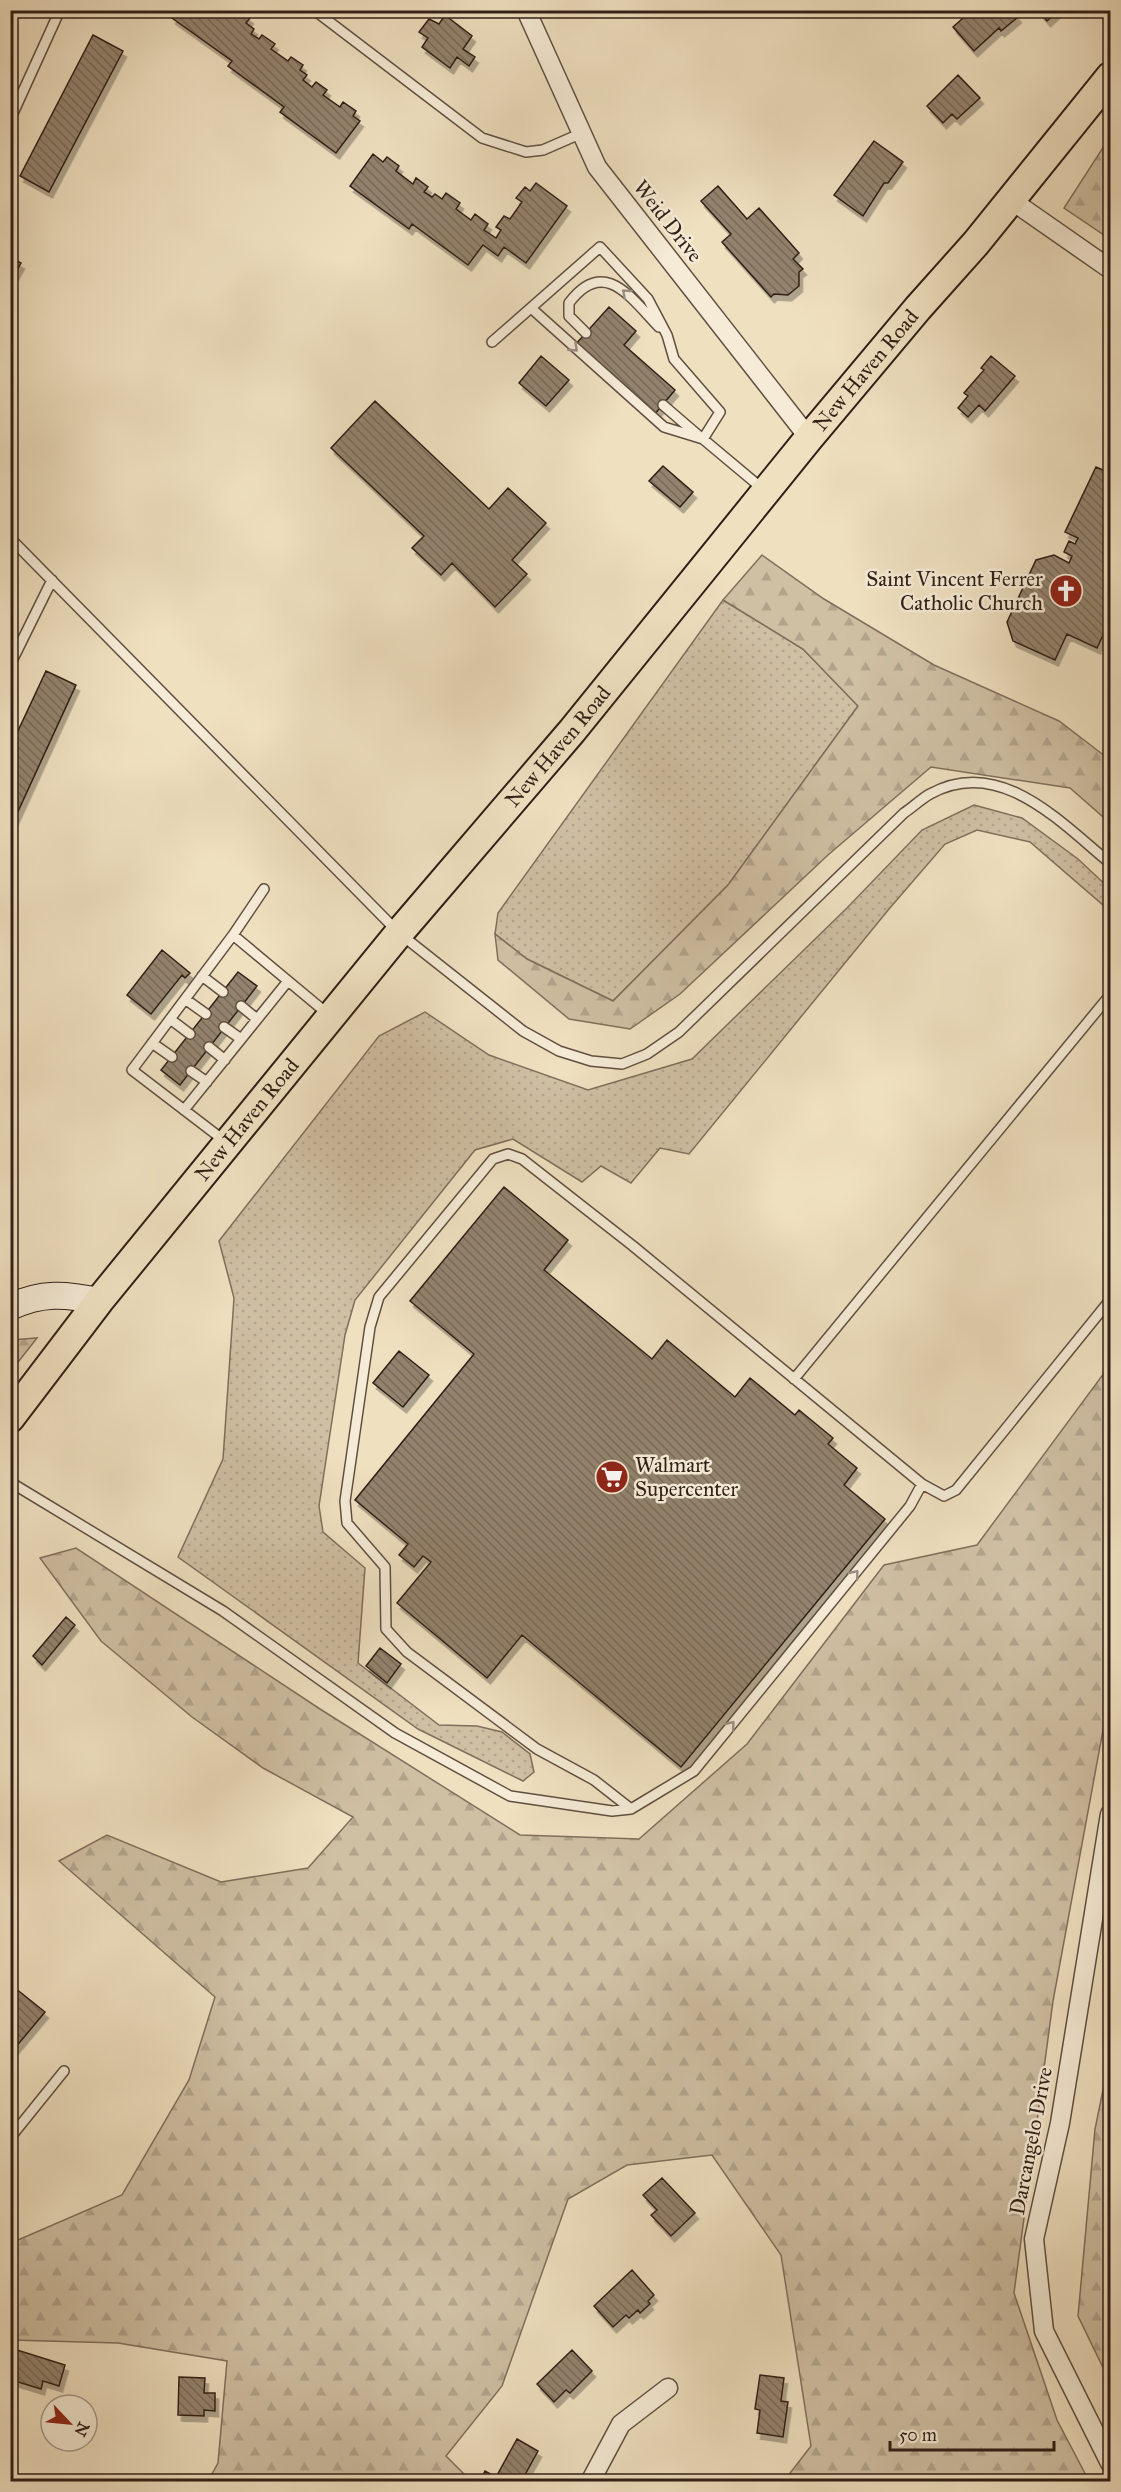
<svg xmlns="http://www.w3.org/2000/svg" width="1121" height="2492" font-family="'IM FELL Great Primer',serif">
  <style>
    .grass { fill: url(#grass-dots); stroke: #806f5c; stroke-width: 1.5 }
    .forest { fill: url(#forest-firs); stroke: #806f5c; stroke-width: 1.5 }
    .building { fill: url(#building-back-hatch); stroke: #301f16; stroke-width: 1.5; filter: url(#shadow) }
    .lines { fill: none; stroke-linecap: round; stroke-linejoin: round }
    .lane-casing { stroke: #604f40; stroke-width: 12 }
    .street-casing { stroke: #604f40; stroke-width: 21 }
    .secondary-casing { stroke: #301f16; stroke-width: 28 }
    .primary-casing { stroke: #301f16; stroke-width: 32 }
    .lane { stroke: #f5ebd6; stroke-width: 9 }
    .street { stroke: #f5ebd6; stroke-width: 18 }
    .secondary { stroke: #f5ebd6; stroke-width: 26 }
    .primary { stroke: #efe0c0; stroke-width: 28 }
    .oneway { stroke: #9c8f80 }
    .labels { text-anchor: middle; stroke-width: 5; stroke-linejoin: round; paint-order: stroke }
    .street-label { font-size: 21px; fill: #301f16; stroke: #f5ebd6 }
    .poi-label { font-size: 21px; fill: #301f16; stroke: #f5ebd6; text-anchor: end }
  </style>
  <defs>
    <pattern id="grass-dots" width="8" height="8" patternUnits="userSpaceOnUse" patternTransform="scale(1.5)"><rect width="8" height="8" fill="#cfbfa3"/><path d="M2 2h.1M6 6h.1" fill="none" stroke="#b2a48c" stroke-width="1.8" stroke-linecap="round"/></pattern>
    <pattern id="forest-firs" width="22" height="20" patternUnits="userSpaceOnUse" patternTransform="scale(1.5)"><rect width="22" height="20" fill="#cfbfa3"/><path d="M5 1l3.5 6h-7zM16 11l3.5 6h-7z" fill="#b2a48c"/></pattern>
    <pattern id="building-back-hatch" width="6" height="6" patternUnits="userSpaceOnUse" patternTransform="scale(1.5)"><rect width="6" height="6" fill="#93836e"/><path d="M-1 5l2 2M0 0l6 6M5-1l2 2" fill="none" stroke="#786b59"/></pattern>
    <filter id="shadow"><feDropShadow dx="3.5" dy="6" stdDeviation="0" flood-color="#0004"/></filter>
  </defs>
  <rect width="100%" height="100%" fill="#efe0c0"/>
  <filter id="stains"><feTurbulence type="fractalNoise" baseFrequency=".00333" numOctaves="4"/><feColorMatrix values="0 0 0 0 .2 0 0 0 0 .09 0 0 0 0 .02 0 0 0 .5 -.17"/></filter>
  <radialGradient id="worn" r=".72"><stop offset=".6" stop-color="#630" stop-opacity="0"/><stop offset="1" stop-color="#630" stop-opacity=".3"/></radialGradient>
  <!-- grass -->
  <path class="grass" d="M723,600l80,49 55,57 -130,179 -115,116 -86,-42 -32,-25 3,-21z
    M974,805l48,13 56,41 32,30v22l-80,-69 -53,-12 -32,14 -56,65 -200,245 -29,-6 -29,35 -30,-17 -19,16 -69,-43 -38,11 -120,150 -10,35 -26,171 4,26 42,36 -7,95 81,62 38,1 25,6 28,22 4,18 -11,9 -105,-52 -240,-172 45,-98 11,-161 -15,-57 160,-205 46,-24 64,43 99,35 104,-31 155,-151 75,-78z"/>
  <!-- forest -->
  <path class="forest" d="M1104,146l6,1v92l-46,-31z
    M762,555l62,44 110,66 125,56 51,39v63l-40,-35 -139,-21 -103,88 -148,139 -50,35 -61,-10 -71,-59 -3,-26 32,25 86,42 115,-116 130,-179 -55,-57 -80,-49z
    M37,1338l-26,33v-31z
    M1110,1365v343l-4,6 -53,287 -39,292 43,127 32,61h-305l27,-35 -30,-191 -69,-100 -85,10 -59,34 -66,187 -56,70 25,25h-263l10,-18 9,-102 -109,-18 -107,-3v-97l111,-48 67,-115 26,-83 -156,-136 48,-26 114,47 87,-14 45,-51 -90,-49 -71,-51 -91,-76 -61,-83 36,-10 244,161 200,126 119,4 108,-95 137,-179 93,-20z
    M1110,2056v326l-32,-66 17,-187z"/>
  <!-- building -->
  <path class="building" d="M177,10h52l6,5 4,-5 11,8 -4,5 8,6 -3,5 8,5 3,-4 13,9 -4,5 17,12 3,-4 12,8 -3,5 7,5 -4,5 9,7 4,-5 11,8 -4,5 17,12 3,-5 13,9 -3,5 7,5 -24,32 -56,-41 4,-5 -56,-41 4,-5 -60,-43z
    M972,10h40l6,7 -17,14 -2,-3 -25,23 -21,-24z
    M1038,10h21l-12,11z
    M445,15l27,21 -9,13 12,8 -6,9 -12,-9 -7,11 -28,-21 6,-9 -9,-6 10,-13 10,5z
    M93,35l30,16 -74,141 -29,-16z
    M958,75l22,23 -23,21 -5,-5 -9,9 -16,-17z
    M874,141l29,21 -15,21h-4l-21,33 -29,-21z
    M373,154l10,8 4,-5 12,9 -3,5 17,13 3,-6 12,9 -4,5 8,5 3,-3 7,5 4,-6 14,10 -4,6 15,11 4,-6 13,10 -4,6 12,8 5,-8 -5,-3 8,-11 6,3 12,-17 -6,-4 9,-11 5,4 6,-8 31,23 -41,57 -22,-16 -6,9 -15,-11 -15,20 -56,-41 -3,5 -59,-43z
    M718,186l29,33 12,-11 40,45 -6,6 10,10 -4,3v14l-11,9 -14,-1 -3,3 -49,-55 9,-8 -30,-33z
    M10,257l11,6 -11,20z
    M609,307l27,24 -12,14 51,45 -21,25 -79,-70z
    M541,356l28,24 -23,26 -27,-23z
    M991,356l24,20 -30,35 -6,-6 -11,12 -10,-9 10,-12 -4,-3 20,-23 -3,-2z
    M375,401l114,108 19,-21 38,35 -34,37 15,14 -32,33 -43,-44 -11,12 -29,-27 12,-12 -93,-88z
    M663,466l30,26 -13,15 -31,-26z
    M1096,467l14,6v147l-13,28 -30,-14 -12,26 -42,-19 -6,-19 29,-62 18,-5 15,8 3,-7 -8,-4 5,-11 6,3 3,-6 -13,-6z
    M46,671l30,14 -66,144v-81z
    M162,950l28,23 -5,5 -3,-3 -31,39 -24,-19z
    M238,972l19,14 -77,99 -19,-15z
    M504,1187l64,53 -24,30 108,89 15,-19 68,57 15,-19 45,37 4,-5 34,28 -5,6 29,24 -13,17 41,34 -204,248 -159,-132 -35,43 -90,-75 34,-41 -8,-6 -9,11 -15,-12 9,-11 -53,-44 119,-146 -64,-53z
    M399,1351l30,24 -26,32 -30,-24z
    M66,1617l9,8 -33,40 -9,-9z
    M380,1648l21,16 -14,19 -21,-17z
    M10,1984l35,28 -35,42z
    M662,2178l33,35 -24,23 -20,-21 6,-5 -14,-15z
    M632,2270l22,25 -6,6 2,3 -10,9 -2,-3 -9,8 -3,-3 -13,12 -19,-21z
    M17,2350l48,15 -6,21 -16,-5 -2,8 -26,-8 3,-8 -8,-3z
    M572,2350l20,21 -22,22 -4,-3 -12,12 -17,-18z
    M760,2375l24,3 -3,23 7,1 -5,35 -26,-4 3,-23 -5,-1z
    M179,2377l26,1 -1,15h11v18l-11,-1v6l-26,-1z
    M517,2439l21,12 -17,31h-32l-7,-5 3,-6 11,6z"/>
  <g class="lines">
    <defs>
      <path id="lane" d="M314,10l168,128 44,14 17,-2 39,-17
        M10,120l50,-110
        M531,308l133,119 39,12
        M586,333l-17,-17v-13c35,-47 62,-5 90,24
        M492,342l108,-95 48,52 19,36 7,24 46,53 -17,27 61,51
        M663,405l36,31
        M10,538l389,395 124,98 36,20 32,10 31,3 25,-10 32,-22 225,-219c9,-6 17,-14 26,-19 70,-39 131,29 180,69
        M10,665l42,-85
        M233,935l31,-46
        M202,976l21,16
        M185,999l21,15
        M241,1006l16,13
        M170,1019l20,15
        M224,1027l17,12
        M152,1043l20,14
        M209,1047l16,13
        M191,1071l16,11
        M184,1110l104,-129
        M226,1142l-94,-72 101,-135 96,80
        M794,1379l316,-384
        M10,1482l213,129 172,122 115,63 102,15 19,-2 63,-38 216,-265 12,-22
        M631,1809l-37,-29 -57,-31 -130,-97 -21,-23 -1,-62 -38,-44 -2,-22 25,-174 9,-30 114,-138 15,-5 14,5 111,87 289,238 22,12 12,-6 154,-190
        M10,2138l54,-67"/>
      <path id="street" d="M526,10l71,157 212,271
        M1011,200l99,69
        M1110,1814l-50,309 -26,116 10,92 66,132
        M590,2482l31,-58 47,-36"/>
      <path id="secondary" d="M10,1307c32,-15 55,-13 89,-6"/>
      <g id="primary">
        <path id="s1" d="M10,1418l89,-117 300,-368 173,-202 237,-293 109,-130 58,-65 134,-166"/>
      </g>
    </defs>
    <!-- lane casing -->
    <use href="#lane" class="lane-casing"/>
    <!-- street casing -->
    <use href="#street" class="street-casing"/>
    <!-- secondary casing -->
    <use href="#secondary" class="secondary-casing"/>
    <!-- primary casing -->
    <use href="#primary" class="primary-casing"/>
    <!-- lane -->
    <use href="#lane" class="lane"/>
    <!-- street -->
    <use href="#street" class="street"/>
    <!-- secondary -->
    <use href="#secondary" class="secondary"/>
    <!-- primary -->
    <use href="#primary" class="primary"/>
  </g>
  <!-- one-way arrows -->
  <defs><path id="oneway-chevron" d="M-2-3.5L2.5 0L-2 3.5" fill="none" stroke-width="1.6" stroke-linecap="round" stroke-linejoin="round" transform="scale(1.5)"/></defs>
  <g class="oneway">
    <use href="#oneway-chevron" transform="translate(626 293) rotate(-139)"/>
    <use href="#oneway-chevron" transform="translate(574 348) rotate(43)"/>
    <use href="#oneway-chevron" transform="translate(855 1574) rotate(-51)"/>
    <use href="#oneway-chevron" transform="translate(731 1725) rotate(-51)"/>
  </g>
  <!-- icons -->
  <defs>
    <symbol id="church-disc" viewBox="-11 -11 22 22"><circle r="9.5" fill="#8f2418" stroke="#f5ebd6"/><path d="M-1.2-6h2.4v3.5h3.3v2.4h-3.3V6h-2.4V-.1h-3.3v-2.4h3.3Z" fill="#fff"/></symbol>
    <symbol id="supermarket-disc" viewBox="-11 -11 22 22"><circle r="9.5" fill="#8f2418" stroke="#f5ebd6"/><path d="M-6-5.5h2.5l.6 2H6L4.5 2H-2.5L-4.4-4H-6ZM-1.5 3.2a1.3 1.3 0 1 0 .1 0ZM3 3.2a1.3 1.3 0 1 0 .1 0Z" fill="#fff"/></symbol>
  </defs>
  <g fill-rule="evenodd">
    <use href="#church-disc" x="1047" y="572" width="38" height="38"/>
    <use href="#supermarket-disc" x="593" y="1458" width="38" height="38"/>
  </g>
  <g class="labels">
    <!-- street labels -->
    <g class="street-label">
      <text transform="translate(668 221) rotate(52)" y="7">Weid Drive</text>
      <text dy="7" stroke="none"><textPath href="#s1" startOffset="1353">New Haven Road</textPath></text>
      <text dy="7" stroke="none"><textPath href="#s1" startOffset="867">New Haven Road</textPath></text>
      <text dy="7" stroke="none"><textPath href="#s1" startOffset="381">New Haven Road</textPath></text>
      <text transform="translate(1031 2141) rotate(-79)" y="7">Darcangelo Drive</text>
    </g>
    <!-- poi labels -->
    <g class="poi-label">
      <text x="1043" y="586">Saint Vincent Ferrer<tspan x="1043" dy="24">Catholic Church</tspan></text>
      <text x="635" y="1472" text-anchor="start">Walmart<tspan x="635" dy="24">Supercenter</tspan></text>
    </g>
  </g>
  <!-- margin -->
  <rect width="1121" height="2492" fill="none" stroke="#efe0c0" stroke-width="36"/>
  <rect x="12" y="12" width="1097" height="2468" fill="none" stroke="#301f16" stroke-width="3"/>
  <rect x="18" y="18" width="1085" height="2456" fill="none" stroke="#301f16" stroke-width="1.5"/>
  <!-- north arrow -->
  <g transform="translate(69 2423) rotate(116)"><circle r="28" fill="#f5ebd6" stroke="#a69989" stroke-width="1.5"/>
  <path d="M0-4.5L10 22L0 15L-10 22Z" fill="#8f2418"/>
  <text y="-9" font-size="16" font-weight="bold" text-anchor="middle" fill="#301f16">N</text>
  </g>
  <!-- scale -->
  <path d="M890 2441v9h164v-9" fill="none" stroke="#301f16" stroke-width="3"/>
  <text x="899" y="2441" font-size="18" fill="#301f16" stroke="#f5ebd6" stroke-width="4.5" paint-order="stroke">50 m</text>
  <rect width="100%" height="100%" filter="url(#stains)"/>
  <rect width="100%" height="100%" fill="url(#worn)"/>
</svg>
